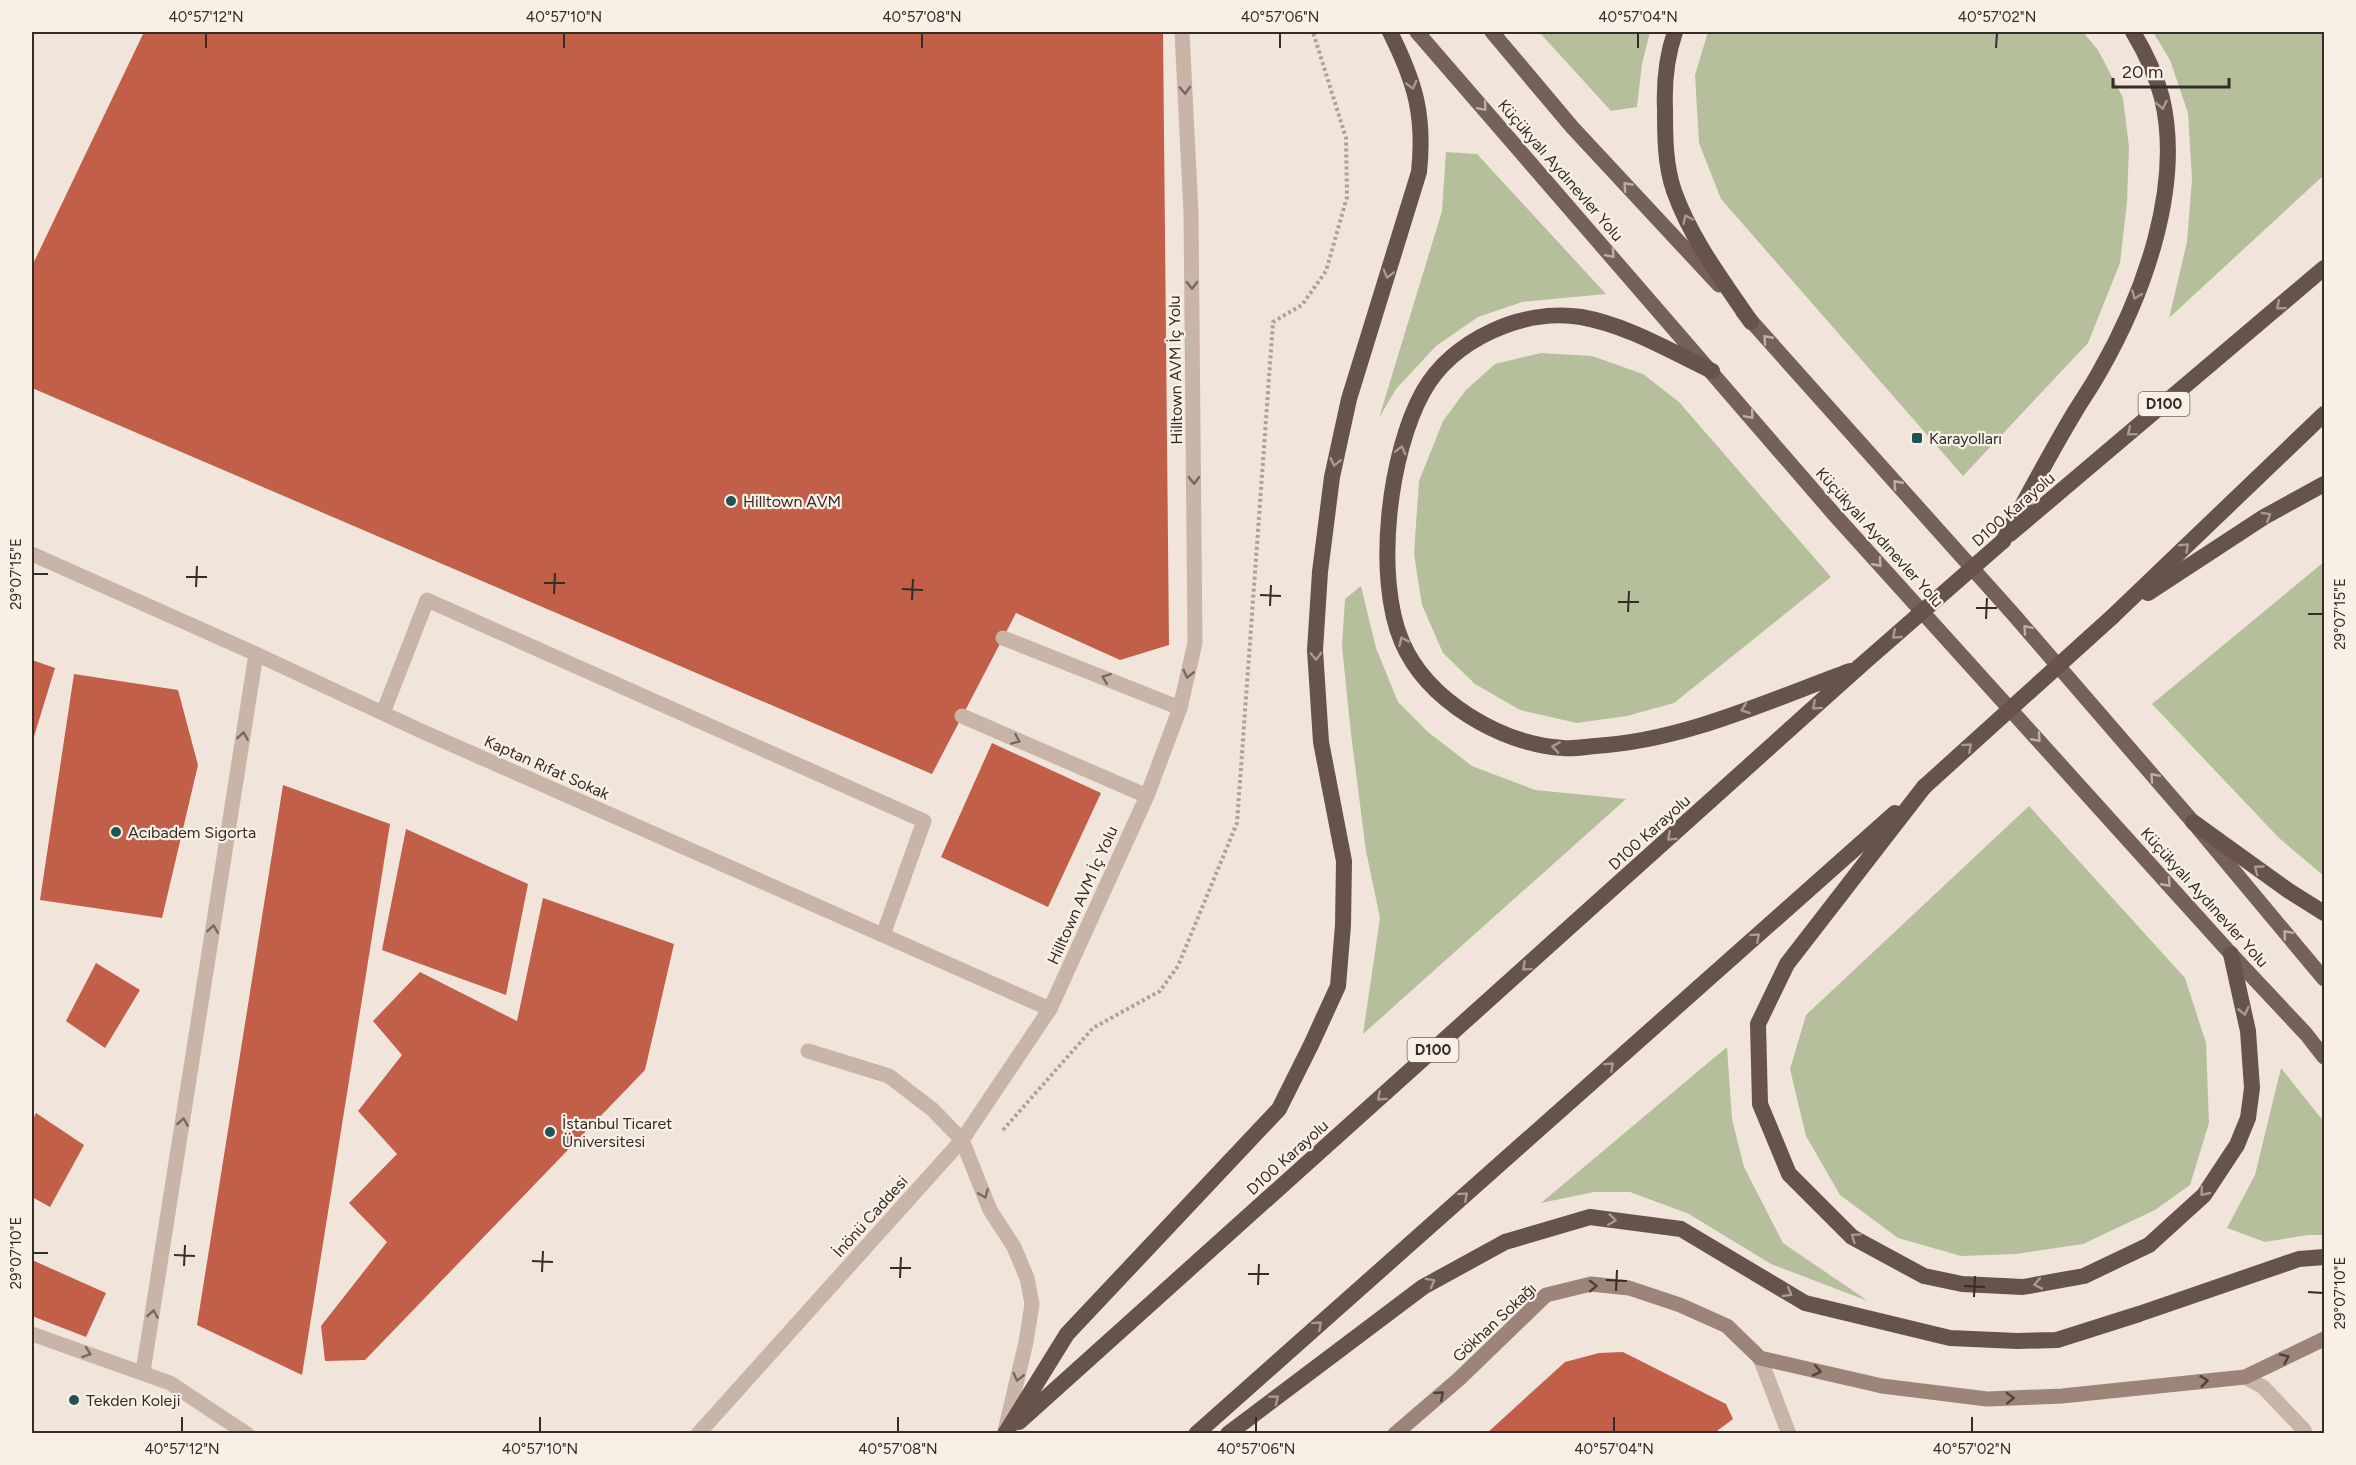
<svg xmlns="http://www.w3.org/2000/svg" width="2356" height="1465" font-family="Figtree,sans-serif">
  <style>
    .green { fill: #b5bf9b }
    .building { fill: #c15f48 }
    .lines { fill: none; stroke-linecap: round; stroke-linejoin: round }
    .path { stroke: #b49f92; stroke-width: 4; stroke-dasharray: 3 3; stroke-linecap: butt }
    .service { stroke: #c8b5a7; stroke-width: 15 }
    .minor { stroke: #c8b5a7; stroke-width: 15 }
    .tertiary { stroke: #c8b5a7; stroke-width: 15 }
    .secondary { stroke: #9c8479; stroke-width: 15 }
    .primary { stroke: #766159; stroke-width: 15 }
    .trunk { stroke: #66534c; stroke-width: 16 }
    .trunk-bridge { stroke: #66534c; stroke-width: 16 }
    .oneway { stroke: #a89a92 }
    .oneway2 { stroke: #776961 }
    .oneway3 { stroke: #beb0a7 }
    .oneway4 { stroke: #4f413c }
    .ticks { fill: none; stroke: #352b27; stroke-width: 2 }
    .poi-dot { fill: #1f5455; stroke: #f8f0e7; stroke-width: 2 }
    .labels { text-anchor: middle; stroke-width: 4.5; stroke-linejoin: round; paint-order: stroke }
    .shield { fill: #f8f0e7; stroke: #706661; stroke-width: 1.5 }
    .shield-label { font-size: 15px; font-weight: bold; fill: #352b27 }
    .street-label { font-size: 16px; fill: #352b27; stroke: #f8f0e7 }
    .poi-label { font-size: 16px; fill: #352b27; stroke: #f8f0e7; text-anchor: start }
    .neatline { fill: none; stroke: #352b27; stroke-width: 2 }
    .ticks-label { font-size: 15px; text-anchor: middle; fill: #352b27 }
  </style>
  <rect width="100%" height="100%" fill="#f1e5db"/>
  <!-- green -->
  <path class="green" d="M1539,32h111l-8,32 -5,43 -26,4z
    M1708,32h375l15,18 25,48 6,49 -2,55 -7,61 -32,80 -125,133 -242,-277 -22,-56 -4,-68z
    M2153,32h171v143l-155,143 18,-76 5,-63 -4,-66 -18,-53z
    M1446,152l31,2 129,140 -84,8 -44,15 -42,29 -40,43 -17,29 63,-207z
    M1541,353l51,3 51,18 36,28 152,175 -157,126 -47,13 -50,7 -57,-13 -45,-26 -32,-31 -21,-48 -8,-51 5,-73 24,-60 23,-31 29,-26z
    M2324,562v314l-45,-38 -127,-134z
    M1361,586l15,62 22,54 30,30 44,34 63,24 91,9 -263,235 17,-116 -14,-67 -15,-117 -9,-88 3,-47z
    M2029,806l156,172 21,65 3,80 -19,62 -35,25 -72,34 -67,10 -55,2 -63,-18 -58,-43 -34,-59 -16,-67 16,-54z
    M1727,1047l5,72 12,48 39,76 85,58 -97,-37 -82,-50 -59,-22h-36l-53,11z
    M2281,1068l43,54v113h-16l-43,7 -38,-14 28,-53z"/>
  <!-- building -->
  <path class="building" d="M144,32h1019l6,613 -49,15 -104,-47 -84,161 -900,-386v-122z
    M32,660l23,8 -23,75z
    M74,674l104,16 20,75 -36,153 -122,-18z
    M992,743l109,50 -53,114 -107,-50z
    M283,785l107,39 -88,551 -105,-50z
    M406,829l122,55 -22,111 -124,-45z
    M543,898l131,46 -29,126 -280,290 -40,1 -4,-35 66,-84 -38,-39 48,-49 -39,-43 44,-56 -29,-34 47,-49 97,49z
    M96,963l44,27 -35,58 -39,-27z
    M36,1113l48,32 -34,62 -18,-10v-76z
    M32,1260l74,33 -20,44 -54,-21z
    M1623,1352l103,52 7,15 -20,15h-227l79,-72 34,-9z"/>
  <g class="lines">
    <!-- path -->
    <path class="path" d="M1003,1130l90,-102 67,-37 18,-25 59,-143 36,-501 29,-17 24,-34 21,-74 -1,-59 -33,-106"/>
    <!-- service -->
    <path class="service" d="M1003,638l177,70
      M383,713l44,-113 497,221 -41,114
      M962,716l185,80
      M1050,1009l97,-213 33,-88 15,-65 -4,-430 -9,-181
      M808,1051l81,25 44,34 29,30"/>
    <!-- minor -->
    <path class="minor" d="M32,1334l138,49 77,51
      M1760,1358l29,76
      M143,1372l113,-718
      M2245,1377l18,10 41,43 1,4"/>
    <!-- tertiary -->
    <path class="tertiary" d="M32,554l224,100 163,76 631,279 -88,131 -264,294
      M962,1140l28,70 24,37 13,31 5,26 -6,38 -21,89"/>
    <!-- secondary -->
    <path class="secondary" d="M1395,1434l64,-55 87,-84 45,-11 38,4 51,17 47,21 33,32 122,28 105,13 75,-3 183,-19 79,-38"/>
    <!-- primary -->
    <path class="primary" d="M1417,32l416,481 398,441 75,80 18,23
      M1492,32l80,95 147,158
      M1743,312l271,303 179,207 131,157"/>
    <!-- trunk -->
    <path class="trunk" d="M1675,32c-8,23 -11,52 -10,77 0,27 0,56 9,82 17,48 49,90 77,131
      M1712,371c-42,-20 -85,-46 -131,-54 -59,-9 -129,23 -158,75 -34,61 -49,185 -21,250 25,58 98,102 161,106 10,1 22,-1 32,-2 88,-5 173,-45 255,-75
      M2010,534l314,-266
      M2003,541c24,-44 47,-88 73,-131 8,-13 17,-26 24,-39 44,-77 83,-184 62,-273 -6,-23 -17,-46 -29,-66
      M2148,593l116,-76 60,-33
      M2112,617l212,-203
      M1924,787l-137,177 -29,60 2,80 29,70 63,63 72,39 38,8 61,3 61,-11 65,-31 55,-50 33,-50 11,-27 4,-30 -4,-57 -17,-77
      M2193,822l96,69 35,22
      M1019,1422l840,-755
      M1005,1434l62,-100 212,-225 32,-64 27,-59 5,-61 1,-64 -23,-119 -6,-92 5,-78 12,-95 17,-78 70,-227c6,-57 -4,-90 -29,-140
      M1196,1434l699,-621
      M1228,1434l195,-147 82,-45 85,-25 91,12 124,74 145,35 67,3 40,-1 82,-26 160,-55 25,-2"/>
    <!-- trunk-bridge -->
    <path class="trunk-bridge" d="M1859,667l144,-126
      M1924,787l188,-170"/>
  </g>
  <!-- one-way arrows -->
  <defs><path id="oneway-chevron" d="M-2-3.5L2.5 0L-2 3.5" fill="none" stroke-width="1.6" stroke-linecap="round" stroke-linejoin="round" transform="scale(1.5)"/></defs>
  <g class="oneway">
    <use href="#oneway-chevron" transform="translate(1412 85) rotate(75)"/>
    <use href="#oneway-chevron" transform="translate(2162 105) rotate(79)"/>
    <use href="#oneway-chevron" transform="translate(1687 219) rotate(-115)"/>
    <use href="#oneway-chevron" transform="translate(1388 274) rotate(106)"/>
    <use href="#oneway-chevron" transform="translate(2136 295) rotate(111)"/>
    <use href="#oneway-chevron" transform="translate(2280 306) rotate(140)"/>
    <use href="#oneway-chevron" transform="translate(2131 432) rotate(140)"/>
    <use href="#oneway-chevron" transform="translate(1401 450) rotate(-76)"/>
    <use href="#oneway-chevron" transform="translate(1335 462) rotate(103)"/>
    <use href="#oneway-chevron" transform="translate(2267 516) rotate(-31)"/>
    <use href="#oneway-chevron" transform="translate(2185 547) rotate(-44)"/>
    <use href="#oneway-chevron" transform="translate(1896 635) rotate(139)"/>
    <use href="#oneway-chevron" transform="translate(1403 641) rotate(-114)"/>
    <use href="#oneway-chevron" transform="translate(1316 656) rotate(88)"/>
    <use href="#oneway-chevron" transform="translate(1816 706) rotate(138)"/>
    <use href="#oneway-chevron" transform="translate(1745 709) rotate(160)"/>
    <use href="#oneway-chevron" transform="translate(1556 747) rotate(-171)"/>
    <use href="#oneway-chevron" transform="translate(1968 747) rotate(-42)"/>
    <use href="#oneway-chevron" transform="translate(1671 837) rotate(138)"/>
    <use href="#oneway-chevron" transform="translate(2258 869) rotate(-144)"/>
    <use href="#oneway-chevron" transform="translate(1756 937) rotate(-42)"/>
    <use href="#oneway-chevron" transform="translate(1526 967) rotate(138)"/>
    <use href="#oneway-chevron" transform="translate(2244 1011) rotate(77)"/>
    <use href="#oneway-chevron" transform="translate(1610 1066) rotate(-42)"/>
    <use href="#oneway-chevron" transform="translate(1381 1097) rotate(138)"/>
    <use href="#oneway-chevron" transform="translate(2204 1192) rotate(129)"/>
    <use href="#oneway-chevron" transform="translate(1464 1196) rotate(-42)"/>
    <use href="#oneway-chevron" transform="translate(1612 1220) rotate(8)"/>
    <use href="#oneway-chevron" transform="translate(1855 1237) rotate(-145)"/>
    <use href="#oneway-chevron" transform="translate(1431 1282) rotate(-29)"/>
    <use href="#oneway-chevron" transform="translate(2038 1284) rotate(169)"/>
    <use href="#oneway-chevron" transform="translate(1788 1293) rotate(31)"/>
    <use href="#oneway-chevron" transform="translate(1318 1325) rotate(-42)"/>
    <use href="#oneway-chevron" transform="translate(1275 1399) rotate(-37)"/>
  </g>
  <g class="oneway2">
    <use href="#oneway-chevron" transform="translate(1185 90) rotate(87)"/>
    <use href="#oneway-chevron" transform="translate(1192 285) rotate(89)"/>
    <use href="#oneway-chevron" transform="translate(1194 480) rotate(89)"/>
    <use href="#oneway-chevron" transform="translate(1188 674) rotate(103)"/>
    <use href="#oneway-chevron" transform="translate(1106 678) rotate(-159)"/>
    <use href="#oneway-chevron" transform="translate(243 736) rotate(-81)"/>
    <use href="#oneway-chevron" transform="translate(1016 740) rotate(23)"/>
    <use href="#oneway-chevron" transform="translate(213 929) rotate(-81)"/>
    <use href="#oneway-chevron" transform="translate(183 1122) rotate(-81)"/>
    <use href="#oneway-chevron" transform="translate(984 1194) rotate(68)"/>
    <use href="#oneway-chevron" transform="translate(153 1314) rotate(-81)"/>
    <use href="#oneway-chevron" transform="translate(87 1353) rotate(19)"/>
    <use href="#oneway-chevron" transform="translate(1018 1377) rotate(103)"/>
  </g>
  <g class="oneway3">
    <use href="#oneway-chevron" transform="translate(1483 107) rotate(49)"/>
    <use href="#oneway-chevron" transform="translate(1627 186) rotate(-133)"/>
    <use href="#oneway-chevron" transform="translate(1611 254) rotate(49)"/>
    <use href="#oneway-chevron" transform="translate(1767 339) rotate(-132)"/>
    <use href="#oneway-chevron" transform="translate(1750 415) rotate(50)"/>
    <use href="#oneway-chevron" transform="translate(1897 484) rotate(-132)"/>
    <use href="#oneway-chevron" transform="translate(1878 563) rotate(48)"/>
    <use href="#oneway-chevron" transform="translate(2027 629) rotate(-131)"/>
    <use href="#oneway-chevron" transform="translate(2037 738) rotate(48)"/>
    <use href="#oneway-chevron" transform="translate(2154 777) rotate(-131)"/>
    <use href="#oneway-chevron" transform="translate(2167 883) rotate(48)"/>
    <use href="#oneway-chevron" transform="translate(2287 934) rotate(-130)"/>
  </g>
  <g class="oneway4">
    <use href="#oneway-chevron" transform="translate(1593 1286) rotate(-1)"/>
    <use href="#oneway-chevron" transform="translate(2285 1358) rotate(-25)"/>
    <use href="#oneway-chevron" transform="translate(1817 1371) rotate(13)"/>
    <use href="#oneway-chevron" transform="translate(2204 1381) rotate(-6)"/>
    <use href="#oneway-chevron" transform="translate(1440 1395) rotate(-41)"/>
    <use href="#oneway-chevron" transform="translate(2010 1398) rotate(-2)"/>
  </g>
  <!-- ticks -->
  <path class="ticks" d="M206,48v-15M564,48v-15M922,48v-15M1280,48v-15M1638,48v-15M1996,48l1,-15M33,574h15M186,577h21M544,583h21M196,587l1,-21M902,589l21,1M554,594l1,-21M1260,595l21,1M912,600l1,-21M1618,602h21M1270,606l1,-21M1976,608h21M1628,612l1,-21M2308,614h15M1986,619l1,-21M33,1253h15M174,1255l21,1M532,1261l21,1M184,1266l1,-21M890,1268h21M542,1272l1,-21M1248,1274h21M900,1278l1,-21M1606,1280l21,1M1258,1285l1,-21M1964,1286l21,1M1616,1291l1,-21M2308,1292l15,1M1974,1297l1,-21M182,1432v-15M540,1432v-15M898,1432v-15M1256,1432v-15M1614,1432v-15M1972,1432v-15"/>
  <!-- markers -->
  <g class="poi-dot">
    <rect x="1911" y="432" width="12" height="12" rx="3"/>
    <circle cx="731" cy="501" r="6"/>
    <circle cx="116" cy="832" r="6"/>
    <circle cx="550" cy="1132" r="6"/>
    <circle cx="74" cy="1400" r="6"/>
  </g>
  <g class="labels">
    <!-- shield labels -->
    <g class="shield">
      <rect x="2138.5" y="392" width="51" height="24" rx="4.5"/>
      <rect x="1407.5" y="1038" width="51" height="24" rx="4.5"/>
    </g>
    <g class="shield-label">
      <text x="2164" y="409">D100</text>
      <text x="1433" y="1055">D100</text>
    </g>
    <!-- street labels -->
    <g class="street-label">
      <text transform="translate(1561 170) rotate(49)" y="6">Küçükyalı Aydınevler Yolu</text>
      <text transform="translate(1175 370) rotate(-91)" y="6">Hilltown AVM İç Yolu</text>
      <text transform="translate(2013 509) rotate(-41)" y="6">D100 Karayolu</text>
      <text transform="translate(1880 537) rotate(48)" y="6">Küçükyalı Aydınevler Yolu</text>
      <text transform="translate(547 767) rotate(24)" y="6">Kaptan Rıfat Sokak</text>
      <text transform="translate(1649 832) rotate(-42)" y="6">D100 Karayolu</text>
      <text transform="translate(1082 895) rotate(-66)" y="6">Hilltown AVM İç Yolu</text>
      <text transform="translate(2205 897) rotate(48)" y="6">Küçükyalı Aydınevler Yolu</text>
      <text transform="translate(1287 1157) rotate(-42)" y="6">D100 Karayolu</text>
      <text transform="translate(870 1216) rotate(-48)" y="6">İnönü Caddesi</text>
      <text transform="translate(1494 1322) rotate(-43)" y="6">Gökhan Sokağı</text>
    </g>
    <!-- poi labels -->
    <g class="poi-label">
      <text x="1929" y="444">Karayolları</text>
      <text x="743" y="507">Hilltown AVM</text>
      <text x="128" y="838">Acıbadem Sigorta</text>
      <text x="562" y="1129">İstanbul Ticaret<tspan x="562" dy="18">Üniversitesi</tspan></text>
      <text x="86" y="1406">Tekden Koleji</text>
    </g>
  </g>
  <!-- border -->
  <rect width="2356" height="1465" fill="none" stroke="#f8f0e7" stroke-width="66"/>
  <!-- scale -->
  <path d="M2113 78v9h116v-9" fill="none" stroke="#352b27" stroke-width="3"/>
  <text x="2122" y="78" font-size="18" fill="#352b27" stroke="#f8f0e7" stroke-width="4.5" paint-order="stroke">20 m</text>
  <rect x="33" y="33" width="2290" height="1399" class="neatline"/>
  <g class="ticks-label">
    <text x="206" y="22">40°57'12"N</text>
    <text x="564" y="22">40°57'10"N</text>
    <text x="922" y="22">40°57'08"N</text>
    <text x="1280" y="22">40°57'06"N</text>
    <text x="1638" y="22">40°57'04"N</text>
    <text x="1997" y="22">40°57'02"N</text>
    <text transform="translate(16 574) rotate(-90)" y="5">29°07'15"E</text>
    <text transform="translate(2340 614) rotate(-90)" y="5">29°07'15"E</text>
    <text transform="translate(16 1253) rotate(-90)" y="5">29°07'10"E</text>
    <text transform="translate(2340 1293) rotate(-90)" y="5">29°07'10"E</text>
    <text x="182" y="1454">40°57'12"N</text>
    <text x="540" y="1454">40°57'10"N</text>
    <text x="898" y="1454">40°57'08"N</text>
    <text x="1256" y="1454">40°57'06"N</text>
    <text x="1614" y="1454">40°57'04"N</text>
    <text x="1972" y="1454">40°57'02"N</text>
  </g>
</svg>
